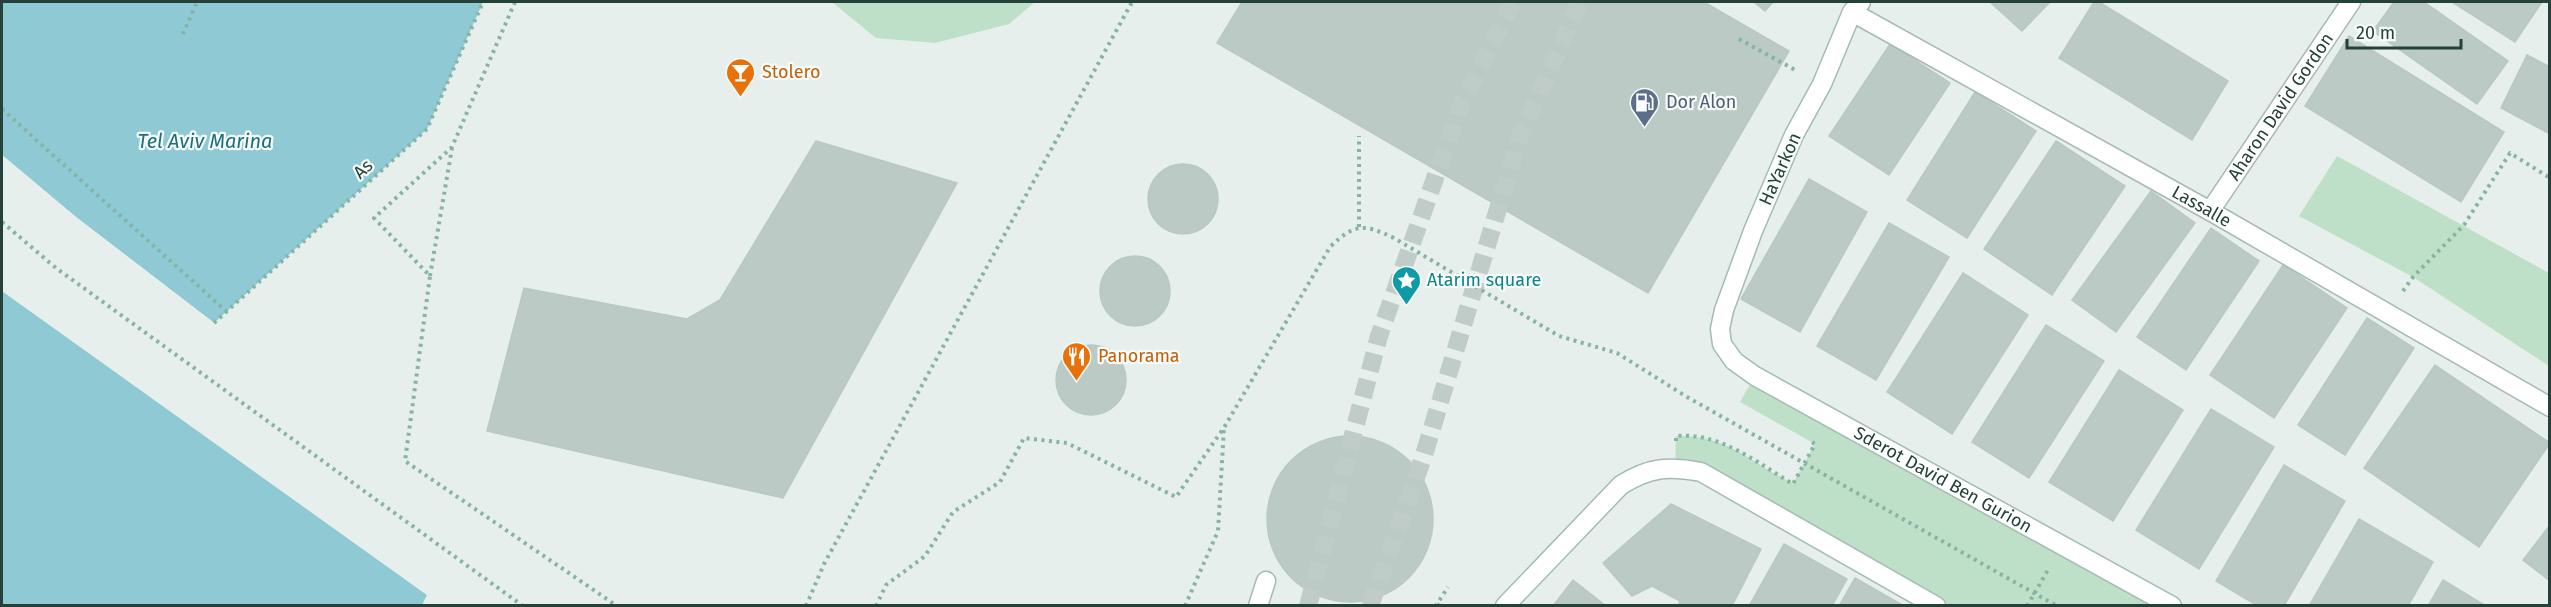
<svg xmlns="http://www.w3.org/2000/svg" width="2551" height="607" font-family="'Fira Sans',sans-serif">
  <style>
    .green { fill: #bfe0c8 }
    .water { fill: #8ec9d4 }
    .pier { fill: #e6efeb }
    .building { fill: #bbcac4; stroke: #b8c9c2; stroke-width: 1.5 }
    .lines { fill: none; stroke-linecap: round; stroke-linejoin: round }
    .secondary-tunnel { stroke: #bfccc8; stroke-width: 18; stroke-dasharray: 18 9; stroke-linecap: butt }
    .lane-casing { stroke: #a8b8b2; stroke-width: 21 }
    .street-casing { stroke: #a8b8b2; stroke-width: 21 }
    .secondary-casing { stroke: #a4bbb3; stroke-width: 21 }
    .path { stroke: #86b3a5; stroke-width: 4; stroke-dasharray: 3 4.5; stroke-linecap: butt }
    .lane { stroke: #fff; stroke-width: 18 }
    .street { stroke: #fff; stroke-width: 18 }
    .secondary { stroke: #fff; stroke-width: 18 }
    .labels { text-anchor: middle; stroke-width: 4.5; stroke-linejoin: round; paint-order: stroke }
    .food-label { font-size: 18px; fill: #c56008; stroke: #f7fbf9; text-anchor: start }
    .service-label { font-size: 18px; fill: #4e5e75; stroke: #f7fbf9; text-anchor: start }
    .street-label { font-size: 18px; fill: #24423a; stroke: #f7fbf9 }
    .culture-label { font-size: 18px; fill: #0d838f; stroke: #f7fbf9; text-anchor: start }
    .water-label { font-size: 20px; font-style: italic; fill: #1c6f80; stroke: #f7fbf9 }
  </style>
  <rect width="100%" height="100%" fill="#e6efeb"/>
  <!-- green -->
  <path class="green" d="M832,2h203l-26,22 -74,19 -59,-5z
    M2337,156l212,117v93l-136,-89 -114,-61z
    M1755,376l418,229h-230l-268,-138 1,-31c52,-2 74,27 117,47l22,-39 -75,-42z"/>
  <!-- water -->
  <path class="water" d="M2,2h481l-56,127 -213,194 -138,-106 -74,-62z
    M2,291l425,304 -5,10h-420z"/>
  <!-- pier -->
  <path class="pier" d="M2,155l74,62 141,108 -5,1 -138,-107 -72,-60z
    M2,288l427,305 1,4 -428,-306z"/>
  <!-- building -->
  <path class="building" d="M1242,2h462l85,49 -141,242 -431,-250z
    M1754,2h19l-8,9z
    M1990,2h60l-28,29z
    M2094,2h5l129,79 -36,59 -133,-82z
    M2394,2h30l84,59 -31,43 -104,-73z
    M2452,2h90l-27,40z
    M2349,36l155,96 -43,70 -156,-96z
    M1890,44l60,39 -61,92 -60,-39z
    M2527,55l23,12v67l-49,-26z
    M1975,92l61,39 -69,107 -60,-38z
    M816,141l141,42 -174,315 -296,-67 37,-143 163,31 33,-19z
    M2056,141l69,45 -73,109 -68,-46z
    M1148 199a35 35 0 1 1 70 0a35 35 0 1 1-70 0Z
    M1809,179l58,33 -67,120 -59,-33z
    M2151,191l44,32 -79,109 -44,-32z
    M1889,223l60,34 -73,123 -59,-34z
    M2211,228l48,33 -73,109 -49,-33z
    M1100 291a35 35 0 1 1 70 0a35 35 0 1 1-70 0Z
    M2283,265l64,43 -73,110 -64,-43z
    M1963,273l65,42 -76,119 -65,-42z
    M2367,318l47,30 -69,107 -47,-30z
    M2046,325l58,36 -75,117 -57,-36z
    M1056 380a35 35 0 1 1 70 0a35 35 0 1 1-70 0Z
    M2435,365l115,78 -71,104 -115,-79z
    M2119,370l64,40 -70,111 -64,-39z
    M2211,409l63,38 -75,122 -63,-39z
    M1267 519a83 83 0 1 1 166 0a83 83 0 1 1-166 0Z
    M2284,465l61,36 -61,105h-26l-42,-25z
    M1671,504l90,45 -29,57h-54l2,-5 -28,-15 -20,10 -29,-33z
    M2359,519l74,43 -25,44h-99z
    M2550,525v56l-27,-21z
    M1784,544l63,35 -15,27h-83z
    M1855,578l49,28h-65z
    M1573,580l33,26h-53z
    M2443,580l43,26h-58z"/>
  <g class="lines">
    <!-- secondary-tunnel -->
    <path class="secondary-tunnel" d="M1308,606l71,-270 83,-234 51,-100
      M1370,606l54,-151 95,-316 61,-137"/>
    <defs>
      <path id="lane" d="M1258,606l8,-25"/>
      <g id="street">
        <path id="s1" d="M1852,12l358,199 340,196"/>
        <path id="s2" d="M2210,211l141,-209"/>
      </g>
      <g id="secondary">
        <path id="s3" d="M1861,2l-9,10 -30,72 -28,51 -41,96 -29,79 -4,19 2,15 12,17 21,15 417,230"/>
        <path d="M1505,606l116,-121c29,-18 47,-19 80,-13l235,134"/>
      </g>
    </defs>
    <!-- lane casing -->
    <use href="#lane" class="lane-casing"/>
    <!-- street casing -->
    <use href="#street" class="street-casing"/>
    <!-- secondary casing -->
    <use href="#secondary" class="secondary-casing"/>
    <!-- path -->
    <path class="path" d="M515,2l-63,145 -78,71 56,58 -25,185 212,145
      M183,34l14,-32
      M1739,39l58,32
      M2,109l225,203
      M2,222l54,46 467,338
      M1359,227v-91
      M430,276l22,-128
      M2403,291l10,-14 51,-52 46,-72 40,25
      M214,323l213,-194 56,-127
      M1676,441v-5c44,-4 80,26 117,48l22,-40 -3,-2
      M806,606l18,-42 308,-562
      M876,606l10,-21 39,-29 28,-44 47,-30 24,-44 43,5 109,54 49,-71 105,-179c24,-23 33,-24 64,-9l165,98 58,17 70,44 370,209
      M1185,606l33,-75 6,-104
      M1439,606l-2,-2 11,-17
      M2027,606l21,-36"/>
    <!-- lane -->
    <use href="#lane" class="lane"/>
    <!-- street -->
    <use href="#street" class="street"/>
    <!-- secondary -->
    <use href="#secondary" class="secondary"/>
  </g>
  <!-- icons -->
  <defs>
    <symbol id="bar-pin" viewBox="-11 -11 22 30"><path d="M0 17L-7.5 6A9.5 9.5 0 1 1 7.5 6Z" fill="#e8710a" stroke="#f7fbf9"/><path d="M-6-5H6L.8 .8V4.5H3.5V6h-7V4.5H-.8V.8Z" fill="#fff"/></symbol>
    <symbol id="fuel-pin" viewBox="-11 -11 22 30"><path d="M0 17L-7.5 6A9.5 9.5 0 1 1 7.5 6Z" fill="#5c6f8a" stroke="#f7fbf9"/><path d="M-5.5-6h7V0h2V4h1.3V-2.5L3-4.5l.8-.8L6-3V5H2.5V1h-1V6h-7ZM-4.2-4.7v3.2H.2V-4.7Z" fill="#fff"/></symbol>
    <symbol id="sight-pin" viewBox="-11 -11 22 30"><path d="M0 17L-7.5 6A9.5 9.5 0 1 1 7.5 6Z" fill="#0f9aa8" stroke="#f7fbf9"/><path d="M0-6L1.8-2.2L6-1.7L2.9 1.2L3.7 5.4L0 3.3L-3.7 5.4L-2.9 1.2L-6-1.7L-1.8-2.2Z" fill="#fff"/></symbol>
    <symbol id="restaurant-pin" viewBox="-11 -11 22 30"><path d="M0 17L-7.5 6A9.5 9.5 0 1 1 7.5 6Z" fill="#e8710a" stroke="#f7fbf9"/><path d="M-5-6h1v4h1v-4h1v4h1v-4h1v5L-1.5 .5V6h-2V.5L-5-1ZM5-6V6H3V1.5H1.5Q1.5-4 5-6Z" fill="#fff"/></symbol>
  </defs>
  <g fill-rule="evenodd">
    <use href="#bar-pin" x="724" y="56" width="33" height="45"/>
    <use href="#fuel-pin" x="1628" y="86" width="33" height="45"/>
    <use href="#sight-pin" x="1390" y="264" width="33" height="45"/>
    <use href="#restaurant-pin" x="1060" y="340" width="33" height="45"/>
  </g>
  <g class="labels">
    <!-- food labels -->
    <g class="food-label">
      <text x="762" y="78">Stolero</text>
      <text x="1098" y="362">Panorama</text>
    </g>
    <!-- service labels -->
    <g class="service-label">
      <text x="1666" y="108">Dor Alon</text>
    </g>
    <!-- street labels -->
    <g class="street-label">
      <text dy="6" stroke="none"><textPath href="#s2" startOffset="126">Aharon David Gordon</textPath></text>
      <text transform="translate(363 169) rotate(-43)" y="6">As</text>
      <text transform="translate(1780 169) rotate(-66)" y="6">HaYarkon</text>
      <text dy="6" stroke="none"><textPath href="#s1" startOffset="400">Lassalle</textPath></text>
      <text dy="6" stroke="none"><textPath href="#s3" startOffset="634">Sderot David Ben Gurion</textPath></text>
    </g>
    <!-- culture labels -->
    <g class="culture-label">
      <text x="1427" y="286">Atarim square</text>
    </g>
    <!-- water labels -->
    <g class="water-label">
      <text x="205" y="148">Tel Aviv Marina</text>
    </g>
  </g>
  <!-- border -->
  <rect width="2551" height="607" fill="none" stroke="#24423a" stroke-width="6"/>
  <!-- scale -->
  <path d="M2347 39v9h114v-9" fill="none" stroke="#24423a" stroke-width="3"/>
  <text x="2356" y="39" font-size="18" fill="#24423a" stroke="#f7fbf9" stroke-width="4.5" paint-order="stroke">20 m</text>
</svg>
